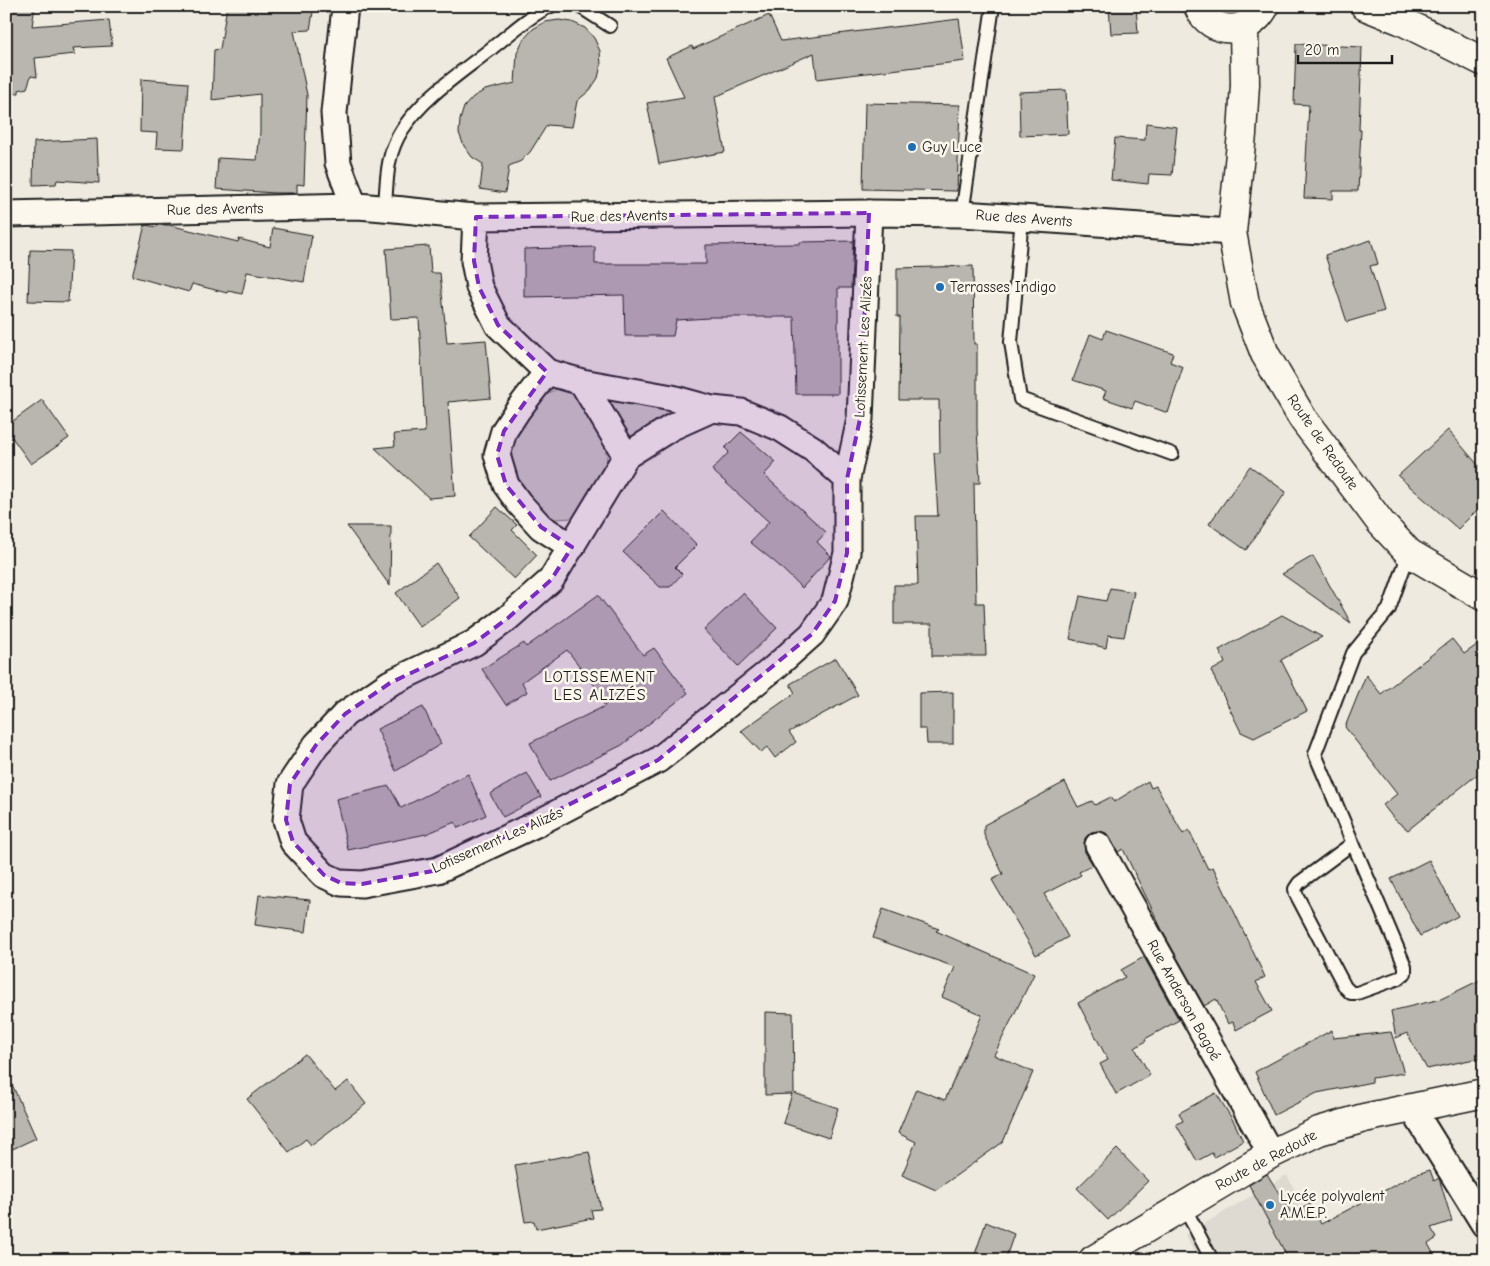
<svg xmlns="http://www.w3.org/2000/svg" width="1490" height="1266" font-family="'Comic Neue',sans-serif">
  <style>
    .built { fill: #dedad1 }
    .green { fill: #ceccc2; stroke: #75746f }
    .building { fill: #b9b6af; stroke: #1c1c1c }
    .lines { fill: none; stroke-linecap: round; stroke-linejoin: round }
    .service-casing { stroke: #1c1c1c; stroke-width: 16 }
    .minor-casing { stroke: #1c1c1c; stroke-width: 29 }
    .secondary-casing { stroke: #1c1c1c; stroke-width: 31 }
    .service { stroke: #fbf7ec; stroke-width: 12 }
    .minor { stroke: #fbf7ec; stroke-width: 25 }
    .secondary { stroke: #fbf7ec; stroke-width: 28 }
    .marked { fill: #7b2cbf; fill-opacity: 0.2; stroke: #7b2cbf; stroke-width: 4; stroke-dasharray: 10 6; stroke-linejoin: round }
    .poi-dot { fill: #1f6fb2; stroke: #fbf7ec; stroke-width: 2 }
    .labels { text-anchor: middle; stroke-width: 5; stroke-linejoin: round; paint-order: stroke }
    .poi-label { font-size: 15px; fill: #1c1c1c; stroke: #fbf7ec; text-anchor: start }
    .street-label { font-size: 15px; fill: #1c1c1c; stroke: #fbf7ec }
    .neighbourhood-label { font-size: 16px; letter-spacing: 1px; fill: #1c1c1c; stroke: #fbf7ec }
  </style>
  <rect width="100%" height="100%" fill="#eeeadf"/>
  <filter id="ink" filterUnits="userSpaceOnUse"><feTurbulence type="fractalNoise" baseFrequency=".02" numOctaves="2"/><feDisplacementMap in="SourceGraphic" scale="10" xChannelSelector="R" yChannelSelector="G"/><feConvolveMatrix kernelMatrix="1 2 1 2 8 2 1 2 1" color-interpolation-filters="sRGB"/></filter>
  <g filter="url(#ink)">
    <!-- built -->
    <path class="built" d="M1287,1175l44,85h-133l-13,-25z"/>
    <!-- green -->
    <path class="green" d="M558,388l16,6 12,14 17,31 4,18 -4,21 -20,33 -11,7 -17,1 -19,-13 -18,-24 -7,-24 8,-32 18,-26z
      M609,394l59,13v8l-31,20 -9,2 -22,-37z"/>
    <!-- building -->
    <path class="building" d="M6,6h29l-3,20 77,-6 3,26 -39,2 2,6 -40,4 2,19 -6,-1 -4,12 -8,2v3l-13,1z
      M227,6h50v2l37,-2 -4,24 -16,1 13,64 -3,90 -7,-1v9h-22l-59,-4 2,-31 39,2 3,-28v-38l-48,6 2,-50 6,-1z
      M1109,6h27l2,27 -27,1z
      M769,15l12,26 178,-22 6,42 -148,18 -3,-26 -99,44 10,55 -66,12 -12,-61 37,-6 -18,-39 26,-12 1,3z
      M559,20l13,2 13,6 9,10 6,13 1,14 -3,13 -8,12 -13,11 -5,26 -25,-2 -17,27 -9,9 -12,5 -4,27 -25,-4 3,-25 -11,-7 -8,-11 -5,-13 1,-13 4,-13 9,-10 12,-7 30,-7 2,-30 6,-13 10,-11 12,-7z
      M1296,44l66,3 -3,83h2l-3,61h-25v8l-29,-1 5,-93 -15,-1z
      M141,79l47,4 -4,66 -28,-1 1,-15 -17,-1z
      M1066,90l2,44 -48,2 -1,-44z
      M865,103l95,2 -3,86 -94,-2z
      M1146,123l31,4 -5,48 -23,-1 -1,10 -37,-4 4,-42 30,2z
      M97,139l2,44 -42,-3 -1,4 -23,1 1,-43z
      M145,225l12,2 1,-2h11l69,17 1,-3 31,8 3,-19 39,7 -8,47 -57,-10 -5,22 -14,-3 -1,2 -35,-9 -3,8 -57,-16z
      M1371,240l7,24 -8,2 14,45 -37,11 -22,-67z
      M853,241l-2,47h-13v106h-42l-2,-77h-85v1l-33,2 -3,16h-48l-1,-41 -100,2v-48l71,-2v17h111v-19l94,-1v-2z
      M429,246l2,27h9l7,70 39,-3 5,58 -43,4 7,94 -26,2 -54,-50 20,-2 -1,-12 31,-2 -6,-114 -28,1 -5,-70z
      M30,250l41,1 -3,51 -40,-1z
      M973,266l1,78h3v84l3,55h-6l2,120h8l2,53h-54v-32h-38v-39h24l-2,-69h22l-4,-63h6l-1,-53h-40l1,-83h-3v-49z
      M1106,330l67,23 -3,9 13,5 -15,46 -33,-12 -3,7 -29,-10 3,-7 -33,-11 17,-46 13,5z
      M42,400l27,38 -38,26 -25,-35v-3z
      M1448,430l36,42v31l-26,26 -60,-53z
      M741,432l35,30 -12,13 62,57 -9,10 14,14 -29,32 -26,-25 -26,-21 19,-20 -57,-52 17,-18 -4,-4z
      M1250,466l36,26 -40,58 -37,-26z
      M497,507l20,18 -5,5 25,25 -23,24 -45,-42z
      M664,511l33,34 -22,22 7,7 -12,13h-10l-37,-35z
      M347,526h44l-1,60z
      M1313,556l38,67 -69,-49z
      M436,563l24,35 -40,29 -24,-34z
      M1110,588l24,4 -10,45 -16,-2 -2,13 -36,-9 10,-43 26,5z
      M743,593l34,35 -39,38 -34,-36z
      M598,595l45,60 11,-7 34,45 -66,52 -72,36 -20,-38 75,-37 -10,-14 3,-2 -31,-40 -45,32 5,10 -21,13 -24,-36 42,-26 2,4z
      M1282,615l40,22 -41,23 26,51 -53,27 -13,-6 -30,-61 14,-8 -6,-13z
      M1452,639l12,15 20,-14v129l-76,61 -14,-11 -11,-14 14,-11 -52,-67 21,-52 15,19z
      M836,658l22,37 -69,37 7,10 -21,16 -8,-11 -6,5 -20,-21 54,-38 -5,-9z
      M953,692v52h-26l-1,-15h-7v-36z
      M423,707l18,37 -45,27 -19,-42z
      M527,773l14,24 -38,20 -13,-23z
      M468,774l18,41 -28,13 -3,-6 -29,12 -78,16 -12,-51 53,-13 12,22z
      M1148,781l3,7 5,-2 27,48 6,-4 19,39 5,-2 52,110 -9,5 16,29 -36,19 -3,-8 -5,2 -12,-25 -12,7 -39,-70 -42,-87 -5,3 -12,-19 -7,-2 -8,1 -6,6 -1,6 1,8 8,13 -14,7 2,3 -37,19 24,43 -32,18 -44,-75 11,-6 -19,-39v-10l81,-43 13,25 14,-6 3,4 16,-8 3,5z
      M1429,860l29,56 -38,20 -29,-57z
      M259,895l51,5 -4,32 -51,-7z
      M883,909l56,20 -3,2 98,43 -40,81 39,17 -30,70 -67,48 -34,-15 14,-33 -18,-9 18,-44 29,11 37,-85 -40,-18 13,-30 -82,-29z
      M1144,957l35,63 -34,19 1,2 -11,7 15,27 -34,19 -16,-30 8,-4 -30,-57 47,-26 -4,-7z
      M1484,978v79l-57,12 -20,-36 -11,5 -5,-27 50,-12z
      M765,1012l28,1 1,80 44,15 -9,30 -46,-15 9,-29 -27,1z
      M1332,1030l1,8 58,-6 13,41 -32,5v4l-55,11 -43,22 -19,-43z
      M305,1054l30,37 13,-10 18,23 -55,41 -5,-6 -17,13 -42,-53z
      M6,1071l30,67 -30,14z
      M1216,1093l18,29 9,19 -29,16 -2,-4 -15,8 -21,-37 7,-3 -4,-8z
      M1117,1149l31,32 -40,39 -31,-32z
      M589,1152l12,57 -10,1 2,8 -57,11 -2,-8 -9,1 -10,-57z
      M1430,1170l4,11 5,-3 13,43 -21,7 6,10 -9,6 9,16h-148l-40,-75 18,-11 25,40 18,-10 11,20 93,-49z
      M986,1222l28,12 -9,26h-32z"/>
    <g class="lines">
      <defs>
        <path id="service" d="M579,6l31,20
          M385,207c2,-28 1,-52 17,-77 22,-34 59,-57 90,-82 18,-14 38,-33 59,-42
          M962,214l31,-208
          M1022,217l-11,125 9,57 152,55
          M1353,843l-54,40 -4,6 1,5 49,93 6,6h6l42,-15 6,-5v-7l-90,-212 38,-101 36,-44 20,-56
          M1183,1205l29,55"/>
        <path id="minor" d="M345,6l-11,107 4,50 16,43
          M6,214l348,-8c41,2 81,8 122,11l393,-4 93,1 270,18
          M476,217l-2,44 5,26 19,38 49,47 35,10 90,16 40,11
          M547,372l-30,39 -13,20 -7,24 9,30 13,18 22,24 31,20
          M582,382l44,74
          M847,479l-34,-30 -33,-21 -39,-16 -29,-3 -40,18 -46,29 -75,124 -43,38 -34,25 -84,40 -45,31 -29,31 -26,39 -4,36 7,22 31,33 17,8 21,1 76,-14 98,-46 122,-64 116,-92 38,-34 23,-33 12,-48v-74l13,-60 9,-206
          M1098,845l173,309
          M1412,1108l72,116"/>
        <path id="secondary" d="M1198,6c13,31 53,29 67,0
          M1365,6l35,14 84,42
          M1244,27l1,57 -3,50 -10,98 13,71 20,51 38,65 78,104 28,30 75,44
          M1093,1260l178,-106 48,-23 45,-13 120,-25"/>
      </defs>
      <!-- service casing -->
      <use href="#service" class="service-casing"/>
      <!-- minor casing -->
      <use href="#minor" class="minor-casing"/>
      <!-- secondary casing -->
      <use href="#secondary" class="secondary-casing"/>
      <!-- service -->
      <use href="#service" class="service"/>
      <!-- minor -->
      <use href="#minor" class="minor"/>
      <!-- secondary -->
      <use href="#secondary" class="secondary"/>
    </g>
  </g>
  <!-- marked area -->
  <path class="marked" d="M869,213l-9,206 -13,60v74l-12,48 -23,33 -154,126 -220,110 -76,14 -21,-1 -17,-8 -31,-33 -7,-22 4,-36 26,-39 29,-31 45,-31 84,-40 34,-25 43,-38 21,-33 -31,-20 -35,-42 -9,-30 7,-24 43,-59 -49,-47 -19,-38 -5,-26 2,-44z"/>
  <!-- markers -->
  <g class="poi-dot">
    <circle cx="912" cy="147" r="5"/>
    <circle cx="940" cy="287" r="5"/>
    <circle cx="1270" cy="1205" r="5"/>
  </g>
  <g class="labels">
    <!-- poi labels -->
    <g class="poi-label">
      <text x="922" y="152">Guy Luce</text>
      <text x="950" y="292">Terrasses Indigo</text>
      <text x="1280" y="1201">Lycée polyvalent<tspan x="1280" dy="17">A.M.E.P.</tspan></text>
    </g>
    <!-- street labels -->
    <g class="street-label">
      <text transform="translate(215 209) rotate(-1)" y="5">Rue des Avents</text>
      <text transform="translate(619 216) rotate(-1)" y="5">Rue des Avents</text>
      <text transform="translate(1024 218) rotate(4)" y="5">Rue des Avents</text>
      <text transform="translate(863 347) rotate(-87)" y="5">Lotissement Les Alizés</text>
      <text transform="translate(1323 442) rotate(55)" y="5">Route de Redoute</text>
      <text transform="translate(497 840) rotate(-24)" y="5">Lotissement Les Alizés</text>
      <text transform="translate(1184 1000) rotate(61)" y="5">Rue Anderson Bagoé</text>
      <text transform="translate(1266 1160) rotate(-28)" y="5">Route de Redoute</text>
    </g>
    <!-- neighbourhood labels -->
    <g class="neighbourhood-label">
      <text x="600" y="682">LOTISSEMENT<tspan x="600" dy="18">LES ALIZÉS</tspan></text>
    </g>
  </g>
  <!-- margin -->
  <rect width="1490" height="1266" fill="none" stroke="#fbf7ec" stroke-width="25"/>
  <rect x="12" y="12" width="1465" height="1241" fill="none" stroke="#1c1c1c" stroke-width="2" filter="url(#ink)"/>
  <!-- scale -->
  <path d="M1298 55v8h94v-8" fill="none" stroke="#1c1c1c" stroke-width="2.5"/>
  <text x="1305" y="55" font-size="15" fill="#1c1c1c" stroke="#fbf7ec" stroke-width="4" paint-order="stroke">20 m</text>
</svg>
